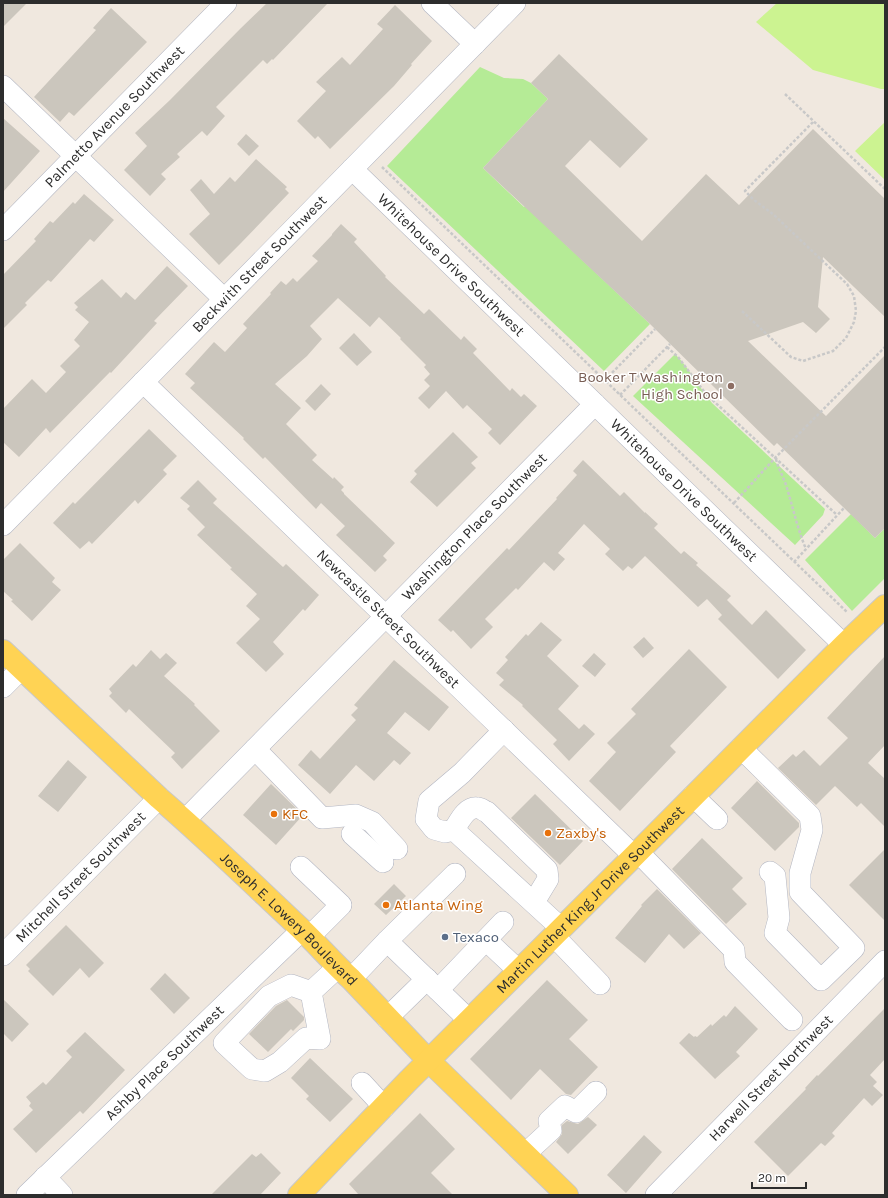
<svg xmlns="http://www.w3.org/2000/svg" width="888" height="1198" font-family="Karla,sans-serif">
  <style>
    .green { fill: #b5eb96 }
    .pitch { fill: #ccf391 }
    .building { fill: #cbc6bd }
    .lines { fill: none; stroke-linecap: round; stroke-linejoin: round }
    .minor-casing { stroke: #b3b6c2; stroke-width: 22 }
    .major-casing { stroke: #c8c8c8; stroke-width: 24 }
    .path { stroke: #c8c8c8; stroke-width: 2.5; stroke-dasharray: 3 2; stroke-linecap: butt }
    .minor { stroke: #fff; stroke-width: 21 }
    .major { stroke: #ffd354; stroke-width: 22 }
    .education-dot { fill: #8d6e63; stroke: #fff; stroke-width: 1.5 }
    .food-dot { fill: #e8710a; stroke: #fff; stroke-width: 1.5 }
    .service-dot { fill: #5c6f8a; stroke: #fff; stroke-width: 1.5 }
    .labels { text-anchor: middle; stroke-width: 3; stroke-linejoin: round; paint-order: stroke }
    .street-label { font-size: 15px; fill: #2d2d2d; stroke: #fff }
    .education-label { font-size: 15px; fill: #785e54; stroke: #fff; text-anchor: end }
    .food-label { font-size: 15px; fill: #c56008; stroke: #fff; text-anchor: start }
    .service-label { font-size: 15px; fill: #4e5e75; stroke: #fff; text-anchor: start }
  </style>
  <rect width="100%" height="100%" fill="#f0e8df"/>
  <!-- green -->
  <path class="green" d="M480,67l24,11 19,1 8,4 17,16 -65,69 41,39 6,-6 15,24 105,99 -46,47 -217,-205z
    M675,354c15,15 24,33 37,49l113,106 -2,6 -28,30 -162,-149z
    M851,514l24,24 10,-10v50l-33,33 -47,-51z"/>
  <!-- pitch -->
  <path class="pitch" d="M777,3h108v86h-4l-68,-19 -57,-48z
    M885,122v58l-30,-29z"/>
  <!-- building -->
  <path class="building" d="M3,3h24l-24,24z
    M267,3h61l-55,57 -1,-1 -5,5 -4,-4 -47,47 9,9 -18,20 -5,-5 -25,23 3,3 -19,17 5,5 -16,17 -26,-26 23,-24 -12,-13 35,-33 71,-72z
    M395,5l37,36 -21,23 1,1 -18,21 -64,63 -12,-13 -3,3 -18,-18 29,-30 -10,-9 26,-25 8,8 33,-36 -6,-5z
    M111,8l36,34 -73,74 -5,-4 -9,10 -26,-25 62,-67 -3,-2z
    M559,54l89,85 -28,29 -30,-28 -25,26 77,75 64,-67 33,31 74,-76 72,70v118l-62,-60 -5,50 12,12 -14,14 -13,-11 -55,19 78,75 59,-61v173l-10,10 -98,-95 -3,3 -124,-122 -167,-156 65,-69 -17,-16z
    M3,118l37,33 -37,41z
    M246,134l13,12 -10,10 -12,-12z
    M256,159l31,28 -2,2 4,4 -48,50 -22,22 -30,-31 21,-20 -20,-24 11,-11 13,15 16,-17 5,5z
    M84,194l30,26 -20,22 -4,-3 -39,43 -3,-2 -23,23 2,2 -24,24v-54l33,-34 -2,-2 16,-18 3,2 20,-21 2,2z
    M341,224l16,15 -3,3 32,34 -1,1 39,37 5,-5 32,31 3,-4 13,13 -4,4 37,38 2,-3 9,9 3,-3 13,12 -37,39 -12,-12 4,-4 -25,-24 -4,4 -17,-18 -17,18 -11,-11 12,-12 -6,-6 6,-6 -6,-7 2,-2 -26,-26 1,-1 -22,-21 -9,10 -32,-29 -28,28 12,13 -15,17 -32,28 26,24 -15,16 31,31 -5,5 21,19 1,-2 10,10 -3,3 3,3v1l51,49 -12,13 4,4 -12,12 -39,-37 9,-9 -24,-23 -5,6 -51,-52 -2,2 -20,-20 1,-1 -54,-50 5,-5 -10,-9 29,-32 11,10 22,-24 -4,-4 28,-30 -1,-1 11,-12 5,4 7,-7 4,4 21,-21 -6,-5 20,-21v-1z
    M167,266l21,20 -34,35 3,2 -46,50 -1,-1 -60,61 -4,-5 -27,29 -16,-15v-33l29,-30 14,14 20,-21 -6,-6 20,-20 -6,-6 15,-18 -14,-12 3,-3 -4,-4 28,-24 19,19 5,-6 9,8z
    M354,333l18,19 -15,14 -18,-18z
    M321,384l10,10 -16,17 -10,-10z
    M149,429l28,27 -14,14 4,4 -29,30 -3,-4 -43,44 -3,-3 -9,8 -27,-26 20,-21 2,2z
    M453,432l25,25 -7,6 5,5 -39,39 -27,-25 7,-8 -3,-3z
    M583,460l37,36 4,-4 21,21v-1l13,12 -4,4 27,26 3,-3 14,12 -2,2 35,31 -4,4 25,25 14,-15 40,40 -28,29 -60,-60 4,-4 -15,-16 -9,8 -53,-51 -13,13 -4,-3 -5,5 -18,-17 5,-5 -26,-25 -26,29 7,6 -11,12 -10,-9 -26,28 -2,-2 -31,31 8,8 -22,22 -18,-19 -2,2 -13,-12 69,-72 2,2 48,-51 -1,-1 21,-23 -4,-4z
    M198,480l19,19 -4,4 70,64 3,-3 33,31 -14,16 -2,-2 -30,33 11,12 -18,18 -30,-29 24,-24 -14,-13 11,-12 -27,-25 2,-1 -35,-33 8,-8 -18,-18 3,-3 -10,-8z
    M20,543l35,35 -3,4 9,8 -29,31 -21,-20 2,-1 -10,-9v-31z
    M541,622l21,18 -15,16 32,30 -21,23 21,20 5,-5 11,10 -26,27 -16,-17 4,-4 -35,-34 1,-1 -24,-20 5,-5 -8,-7 12,-13 -3,-3 21,-23 2,2z
    M644,637l10,11 -11,10 -10,-11z
    M689,649l38,38 -57,59 6,6 -56,59 -31,-30 27,-29 -9,-9 29,-29 -5,-5z
    M151,650l9,9 6,-6 11,10 -13,13 31,28 -1,1 26,26 -38,38 -11,-12 4,-4 -46,-44 -3,4 -17,-17 3,-3 -3,-4 24,-25 3,3z
    M594,653l12,11 -11,13 -13,-11z
    M885,656v89l-17,18 17,16v48l-24,-24 -4,4 -22,-21 -19,19 -38,-37 15,-14 3,3 8,-7 16,16 28,-28 -21,-20z
    M394,660l55,47 -20,24 -24,-19 -18,21 24,20 -11,12 -6,-5 -20,21 -18,-16 -26,29 -32,-29 13,-15 9,9 36,-39 -5,-5 7,-7 -4,-3z
    M68,760l19,17 -29,35 -20,-16z
    M757,781l42,42v4l-24,24 -44,-43z
    M271,784l32,31 -27,30 -33,-30z
    M535,794l48,47 -23,24 -49,-47z
    M702,838l41,40 -11,11 15,15 -21,20 -54,-55z
    M885,849v72l-36,-36z
    M394,884l12,12 -20,19 -12,-11z
    M657,889l44,44 -17,16 -15,-15 -24,29 -30,-25 27,-32 -1,-1z
    M66,925l38,38 -15,15 -9,-10 -27,28 -25,-25 2,-2 -4,-4z
    M165,973l25,25 -16,16 -24,-25z
    M547,980l41,40 -19,19 29,28 -27,28 -5,-1 -26,-25 -29,31 -41,-41z
    M3,999l26,25 -17,18 -9,-9z
    M287,1000l17,17v3l-11,11 -2,-2 -23,23 -19,-18 27,-28z
    M735,1006l23,23 -22,23 4,4 -25,23 -36,-36 10,-10 5,4 1,-1 2,1 14,-13 1,2 12,-11 2,2z
    M885,1008v51l-15,16 7,7 -4,4 10,9 -11,11 -8,-8 -32,35 3,3 -10,10 -4,-3 -33,33 -34,-34 52,-53 -1,-1 12,-13 1,1z
    M85,1032l40,38 -42,44 -3,-3 -44,42 -23,-24 20,-19 -4,-4 2,-3 -5,-6 17,-15 3,3 26,-28 -6,-6z
    M310,1058l43,41 -23,23 -24,-23 3,-3 -18,-18z
    M420,1113l35,36 -24,24 22,22h-94l-10,-11z
    M588,1117l9,8 -29,29 -12,-12 6,-8v-9l5,-4 11,3z
    M644,1135l18,17 -36,41 -19,-18z
    M261,1153l20,20 -21,22h-49l41,-41 4,3z"/>
  <g class="lines">
    <defs>
      <g id="minor">
        <path d="M432,3l43,41"/>
        <path d="M3,86l221,213"/>
        <path id="s1" d="M352,169l492,476"/>
        <path id="s2" d="M3,230l223,-227"/>
        <path id="s3" d="M143,382l491,474"/>
        <path id="s4" d="M3,525l512,-522"/>
        <path d="M3,687l18,-18"/>
        <path d="M504,730l-42,43 -33,28 -3,18 8,10 11,3 9,-2 107,98"/>
        <path d="M741,748l69,68 2,14 -12,43v19l54,56 -33,32 -46,-47 4,-15 -4,-42 -5,-4"/>
        <path d="M255,749l67,69 34,-3 16,7 25,27"/>
        <path d="M693,796l24,23"/>
        <path id="s5" d="M185,820l410,-416"/>
        <path d="M454,830c5,-8 12,-24 24,-22 3,0 6,3 9,4l60,58 1,9 -14,23"/>
        <path d="M352,834l31,28"/>
        <path d="M638,852l96,98 1,12 57,58"/>
        <path d="M301,867l40,38 -32,32"/>
        <path d="M554,936l46,48"/>
        <path d="M486,940l33,31"/>
        <path d="M387,941l82,79"/>
        <path id="s6" d="M3,955l156,-157"/>
        <path d="M351,979l36,-38 68,-67"/>
        <path d="M438,990l65,-68"/>
        <path d="M311,992l-20,-7 -22,11 -45,47 28,26 13,2 15,-9 26,-24 14,1 -9,-47 27,-25"/>
        <path d="M387,1018l40,-39"/>
        <path d="M362,1083l22,24"/>
        <path d="M525,1154l26,-24 -2,-9 16,-15 11,6 20,-20"/>
        <path d="M45,1177l17,18"/>
        <path id="s7" d="M27,1195l275,-265"/>
        <path id="s8" d="M656,1195l229,-234"/>
      </g>
      <g id="major">
        <path id="s9" d="M3,651l156,147c49,42 95,87 142,131 17,16 32,34 50,50l77,81 139,135"/>
        <path id="s10" d="M299,1195l109,-114 226,-225 210,-211 41,-39"/>
      </g>
    </defs>
    <!-- minor casing -->
    <use href="#minor" class="minor-casing"/>
    <!-- major casing -->
    <use href="#major" class="major-casing"/>
    <!-- path -->
    <path class="path" d="M785,94l100,95
      M382,167l466,446
      M742,311l49,46 12,4 30,-10 13,-13 8,-16 2,-11 -2,-15 -7,-12 -73,-69 -20,-15 -9,-9 69,-70
      M667,347l11,10 28,37 131,121
      M605,380l50,-51
      M620,395l50,-51
      M776,459c2,9 7,17 10,26 7,22 11,43 20,64
      M734,503l41,-45 110,-111
      M794,562l50,-54"/>
    <!-- minor -->
    <use href="#minor" class="minor"/>
    <!-- major -->
    <use href="#major" class="major"/>
  </g>
  <!-- markers -->
  <circle class="education-dot" cx="731" cy="386" r="4"/>
  <g class="food-dot">
    <circle cx="274" cy="814" r="4"/>
    <circle cx="548" cy="833" r="4"/>
    <circle cx="386" cy="905" r="4"/>
  </g>
  <circle class="service-dot" cx="445" cy="937" r="4"/>
  <g class="labels">
    <!-- street labels -->
    <g class="street-label">
      <text dy="5" stroke="none"><textPath href="#s2" startOffset="159">Palmetto Avenue Southwest</textPath></text>
      <text dy="5" stroke="none"><textPath href="#s4" startOffset="366">Beckwith Street Southwest</textPath></text>
      <text dy="5" stroke="none"><textPath href="#s1" startOffset="138">Whitehouse Drive Southwest</textPath></text>
      <text dy="5" stroke="none"><textPath href="#s1" startOffset="462">Whitehouse Drive Southwest</textPath></text>
      <text dy="5" stroke="none"><textPath href="#s5" startOffset="412">Washington Place Southwest</textPath></text>
      <text dy="5" stroke="none"><textPath href="#s3" startOffset="341">Newcastle Street Southwest</textPath></text>
      <text dy="5" stroke="none"><textPath href="#s6" startOffset="110">Mitchell Street Southwest</textPath></text>
      <text dy="5" stroke="none"><textPath href="#s10" startOffset="415">Martin Luther King Jr Drive Southwest</textPath></text>
      <text dy="5" stroke="none"><textPath href="#s9" startOffset="392">Joseph E. Lowery Boulevard</textPath></text>
      <text dy="5" stroke="none"><textPath href="#s7" startOffset="191">Ashby Place Southwest</textPath></text>
      <text dy="5" stroke="none"><textPath href="#s8" startOffset="164">Harwell Street Northwest</textPath></text>
    </g>
    <!-- education labels -->
    <g class="education-label">
      <text x="723" y="382">Booker T Washington<tspan x="723" dy="17">High School</tspan></text>
    </g>
    <!-- food labels -->
    <g class="food-label">
      <text x="282" y="819">KFC</text>
      <text x="556" y="838">Zaxby's</text>
      <text x="394" y="910">Atlanta Wing</text>
    </g>
    <!-- service labels -->
    <g class="service-label">
      <text x="453" y="942">Texaco</text>
    </g>
  </g>
  <!-- border -->
  <rect width="888" height="1198" fill="none" stroke="#2d2d2d" stroke-width="8"/>
  <!-- scale -->
  <path d="M752 1182v6h54v-6" fill="none" stroke="#2d2d2d" stroke-width="2"/>
  <text x="758" y="1182" font-size="12" fill="#2d2d2d" stroke="#ffffff" stroke-width="3" paint-order="stroke">20 m</text>
</svg>
